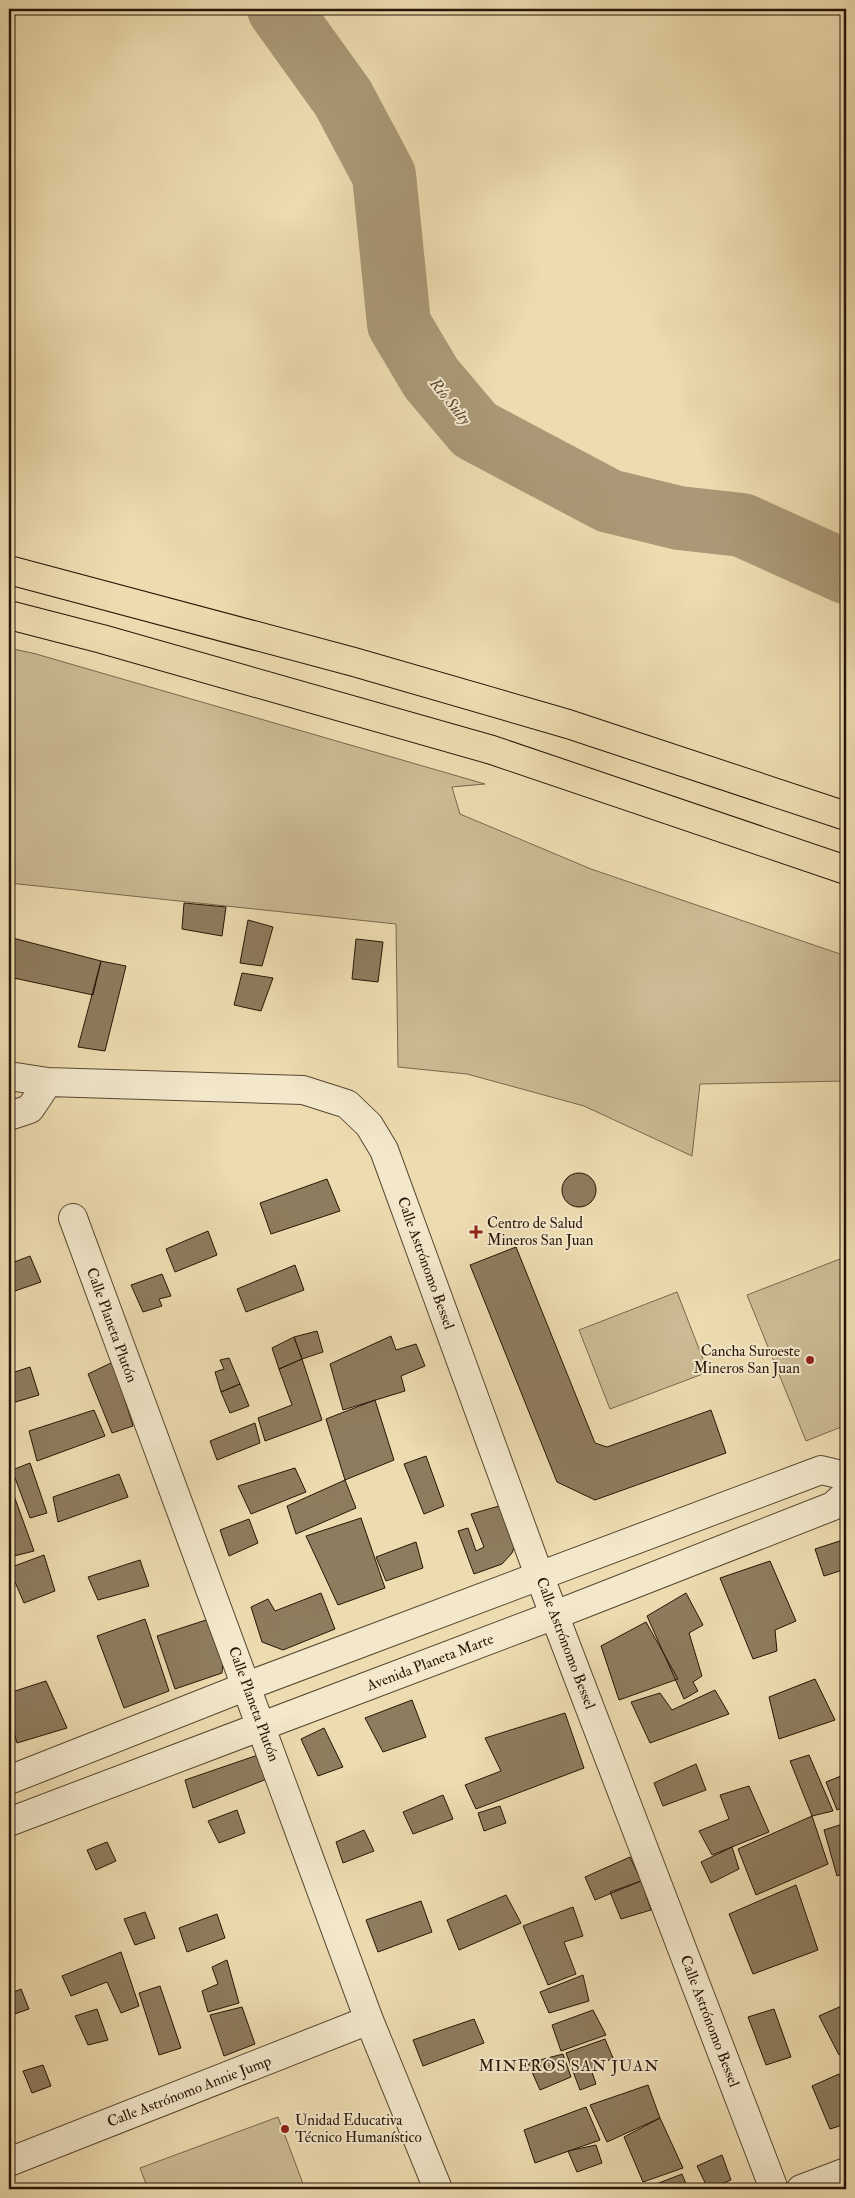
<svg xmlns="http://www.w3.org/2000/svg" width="855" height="2198" font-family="'IM FELL Double Pica',serif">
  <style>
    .green { fill: #cbba93; stroke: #79684c }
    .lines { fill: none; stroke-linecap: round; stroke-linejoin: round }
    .river { stroke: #aa9876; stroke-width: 64 }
    .building { fill: #8e7c5e; stroke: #271506 }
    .minor-casing { stroke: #584730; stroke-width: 30 }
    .tertiary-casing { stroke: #584730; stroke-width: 30 }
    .trunk-casing { stroke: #271506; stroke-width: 30 }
    .minor { stroke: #f3e8cc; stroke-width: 28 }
    .tertiary { stroke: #f3e8cc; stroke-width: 28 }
    .trunk { stroke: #eddcb0; stroke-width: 28 }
    .poi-dot { fill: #8f2418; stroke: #f3e8cc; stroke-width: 2 }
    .labels { text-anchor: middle; stroke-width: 4; stroke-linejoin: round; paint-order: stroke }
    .poi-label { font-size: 15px; fill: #271506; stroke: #f3e8cc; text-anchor: start }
    .street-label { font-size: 15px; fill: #271506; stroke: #f3e8cc }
    .water-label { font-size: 16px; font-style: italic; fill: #5b4933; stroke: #f3e8cc }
    .neighbourhood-label { font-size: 16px; letter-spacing: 1px; fill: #271506; stroke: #f3e8cc }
  </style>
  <rect width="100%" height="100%" fill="#eddcb0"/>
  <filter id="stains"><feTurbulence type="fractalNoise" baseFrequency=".004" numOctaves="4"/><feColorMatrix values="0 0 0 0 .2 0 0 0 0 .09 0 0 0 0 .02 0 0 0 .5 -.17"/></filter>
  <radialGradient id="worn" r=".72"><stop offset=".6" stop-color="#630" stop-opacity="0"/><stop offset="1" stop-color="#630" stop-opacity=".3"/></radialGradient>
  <!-- green -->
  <path class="green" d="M9,648l27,6 449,130 -33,3 8,27 131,55 255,87v125l-146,3 -8,72 -108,-50 -117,-32 -69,-7 -2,-143 -387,-41z
    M845,1257l1,168 -40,16 -59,-146z
    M677,1292l31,80 -98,37 -31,-79z
    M278,2117l27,72h-157l-8,-21z"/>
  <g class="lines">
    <!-- river -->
    <path class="river" d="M279,9l64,89 41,77 15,149 32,54 44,52 134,71 70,17 63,7 104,47"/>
  </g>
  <!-- building -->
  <path class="building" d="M184,903l42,4 -4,29 -40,-7z
    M248,920l25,7 -11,39 -22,-3z
    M9,937l92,24 -8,34 -84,-18z
    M356,939l27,3 -5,40 -26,-3z
    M101,961l25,5 -21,85 -27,-4z
    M242,973l31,5 -12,33 -27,-6z
    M562 1190a17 17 0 1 1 34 0a17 17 0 1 1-34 0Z
    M327,1179l13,32 -69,23 -11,-31z
    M208,1231l9,24 -42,17 -9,-23z
    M516,1247l79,196 12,4 104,-37 15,43 -131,47 -38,-18 -87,-217z
    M30,1256l11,26 -32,11v-29z
    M295,1265l9,25 -58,22 -9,-23z
    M162,1274l9,22 -12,3 3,7 -19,6 -12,-27z
    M317,1331l6,21 -21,7 -8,-22z
    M391,1336l5,14 20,-6 9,22 -24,10 4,15 -62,19 -13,-46z
    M294,1337l8,22 -23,10 -7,-21z
    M229,1358l11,26 -19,8 -6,-20 9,-3 -4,-9z
    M302,1359l20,61 -57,21 -7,-23 34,-13 -13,-36z
    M113,1362l20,64 -21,7 -24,-59z
    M30,1367l9,28 -30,9v-30z
    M240,1384l9,22 -19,7 -9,-21z
    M375,1400l19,60 -49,20 -19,-61z
    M94,1410l11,26 -68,25 -8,-30z
    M255,1423l5,20 -43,17 -7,-19z
    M426,1456l18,50 -20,8 -20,-50z
    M30,1463l17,50 -17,5 -18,-48z
    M295,1468l11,24 -55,22 -13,-28z
    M119,1474l9,23 -70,25 -5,-25z
    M345,1480l11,28 -60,26 -9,-28z
    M9,1482l25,69 -20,5 -5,-13z
    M499,1506l18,34 -5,13 -10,11 -28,10 -16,-43 10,-3 8,23 8,-4 -13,-33z
    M361,1518l24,70 -47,17 -32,-69z
    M249,1519l9,24 -29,13 -9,-26z
    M846,1539v30l-22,7 -9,-27z
    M416,1542l7,26 -37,13 -10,-24z
    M44,1555l11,36 -31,12 -15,-35z
    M140,1560l9,26 -51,14 -10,-23z
    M770,1561l26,60 -21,9 2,21 -24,8 -33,-81z
    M321,1593l14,36 -52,21 -21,-8 -11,-35 17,-8 7,12z
    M686,1593l17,32 -14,8 13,43 -9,6 5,9 -14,8 -37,-83z
    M145,1619l24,72 -45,17 -27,-72z
    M209,1619l14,42 -1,12 -47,16 -18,-53z
    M646,1622l32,57 -59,21 -18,-54z
    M815,1679l20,41 -56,19 -10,-42z
    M46,1681l21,47 -50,15 -8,-29v-21z
    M715,1690l14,24 -79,29 -19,-41 29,-9 12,17z
    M412,1700l14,37 -43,15 -18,-34z
    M565,1713l19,55 -108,41 -11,-24 36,-14 -16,-33z
    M324,1728l19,39 -25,9 -17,-37z
    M258,1755l9,24 -74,29 -8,-28z
    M809,1755l24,56 -21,5 -22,-55z
    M696,1764l10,26 -43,16 -9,-23z
    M846,1774v32l-9,4 -11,-28z
    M749,1786l20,46 -57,23 -13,-24 30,-12 -9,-24z
    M443,1795l10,24 -40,15 -10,-22z
    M500,1806l6,17 -22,8 -6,-18z
    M237,1810l8,23 -26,10 -11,-22z
    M812,1816l16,48 -72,31 -18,-46z
    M846,1823v49l-9,4 -13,-46z
    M364,1830l10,21 -31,12 -7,-21z
    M107,1842l9,19 -20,9 -9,-20z
    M732,1847l7,22 -28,14 -10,-21z
    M630,1857l11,24 -46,19 -10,-23z
    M641,1881l10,29 -30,9 -11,-27z
    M796,1885l22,65 -65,24 -24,-60z
    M506,1895l15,28 -62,27 -12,-30z
    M421,1901l11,31 -54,20 -12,-32z
    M573,1907l10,29 -19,6 12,32 -28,11 -25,-59z
    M145,1912l10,26 -20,7 -11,-26z
    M217,1914l8,24 -38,14 -8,-24z
    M121,1952l18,54 -18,7 -14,-31 -36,14 -9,-20z
    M227,1960l12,43 -31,9 -6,-21 16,-7 -6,-17z
    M583,1975l6,26 -40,12 -9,-21z
    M160,1986l21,62 -22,7 -20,-62z
    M21,1989l8,20 -20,7v-22z
    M846,2004v48l-7,3 -20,-39z
    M242,2007l13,37 -31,12 -14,-41z
    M97,2009l11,31 -20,5 -13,-29z
    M774,2009l17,48 -25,8 -18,-48z
    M593,2010l13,25 -45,16 -9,-26z
    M474,2019l10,24 -61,23 -10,-26z
    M605,2039l8,19 -22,11 5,15 -16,6 -14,-37z
    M563,2054l8,23 -31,13 -12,-27z
    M43,2065l8,21 -19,7 -9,-22z
    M839,2074l7,16v34l-16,5 -18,-43z
    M648,2085l12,33 -53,24 -17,-37z
    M586,2107l14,33 -65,23 -11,-33z
    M660,2118l23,50 -40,14 -19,-45z
    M596,2145l6,18 -25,9 -9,-21z
    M722,2155l9,25 -23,9 -11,-23z
    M682,2174l6,15 -42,-1z"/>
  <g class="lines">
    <defs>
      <path id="minor" d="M9,1076l39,6 255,8 44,14 22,21 15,25 155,425 235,614
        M9,1116l21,-7 18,-27
        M73,1218l296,802 69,169
        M9,2162l360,-142
        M801,2189l45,-17"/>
      <path id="tertiary" d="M9,1780l238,-94 574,-216 25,6
        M9,1822l546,-207 278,-109 13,-12"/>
      <path id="trunk" d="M9,570l345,92 214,62 278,92
        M9,615l93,24 390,111 354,120"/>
    </defs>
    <!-- minor casing -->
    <use href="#minor" class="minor-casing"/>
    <!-- tertiary casing -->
    <use href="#tertiary" class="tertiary-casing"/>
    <!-- trunk casing -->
    <use href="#trunk" class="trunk-casing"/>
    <!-- minor -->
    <use href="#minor" class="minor"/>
    <!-- tertiary -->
    <use href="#tertiary" class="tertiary"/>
    <!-- trunk -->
    <use href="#trunk" class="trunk"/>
  </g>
  <!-- markers -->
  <g class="poi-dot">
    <path d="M473.5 1224.5h5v5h5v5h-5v5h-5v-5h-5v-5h5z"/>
    <circle cx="810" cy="1360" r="5"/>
    <circle cx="285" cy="2129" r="5"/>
  </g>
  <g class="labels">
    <!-- poi labels -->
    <g class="poi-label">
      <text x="487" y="1228">Centro de Salud<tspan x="487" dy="17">Mineros San Juan</tspan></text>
      <text x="800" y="1356" text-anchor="end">Cancha Suroeste<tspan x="800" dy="17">Mineros San Juan</tspan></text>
      <text x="295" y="2125">Unidad Educativa<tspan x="295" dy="17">Técnico Humanístico</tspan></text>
    </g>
    <!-- street labels -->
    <g class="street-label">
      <text transform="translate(426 1263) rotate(70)" y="5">Calle Astrónomo Bessel</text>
      <text transform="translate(112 1325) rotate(70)" y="5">Calle Planeta Plutón</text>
      <text transform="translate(566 1643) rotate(69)" y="5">Calle Astrónomo Bessel</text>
      <text transform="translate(430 1662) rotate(-21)" y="5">Avenida Planeta Marte</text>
      <text transform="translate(254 1704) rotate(70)" y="5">Calle Planeta Plutón</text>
      <text transform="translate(710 2021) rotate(69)" y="5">Calle Astrónomo Bessel</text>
      <text transform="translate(189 2091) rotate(-21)" y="5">Calle Astrónomo Annie Jump</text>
    </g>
    <!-- water labels -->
    <g class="water-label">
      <text transform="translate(451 401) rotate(51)" y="6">Río Sulty</text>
    </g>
    <!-- neighbourhood labels -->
    <g class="neighbourhood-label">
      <text x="569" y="2071">MINEROS SAN JUAN</text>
    </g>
  </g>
  <!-- margin -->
  <rect width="855" height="2198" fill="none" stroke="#eddcb0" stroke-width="30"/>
  <rect x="10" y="10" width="835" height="2178" fill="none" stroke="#271506" stroke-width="2.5"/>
  <rect x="15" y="15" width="825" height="2168" fill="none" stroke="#271506"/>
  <rect width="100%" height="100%" filter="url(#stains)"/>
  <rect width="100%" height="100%" fill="url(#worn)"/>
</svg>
